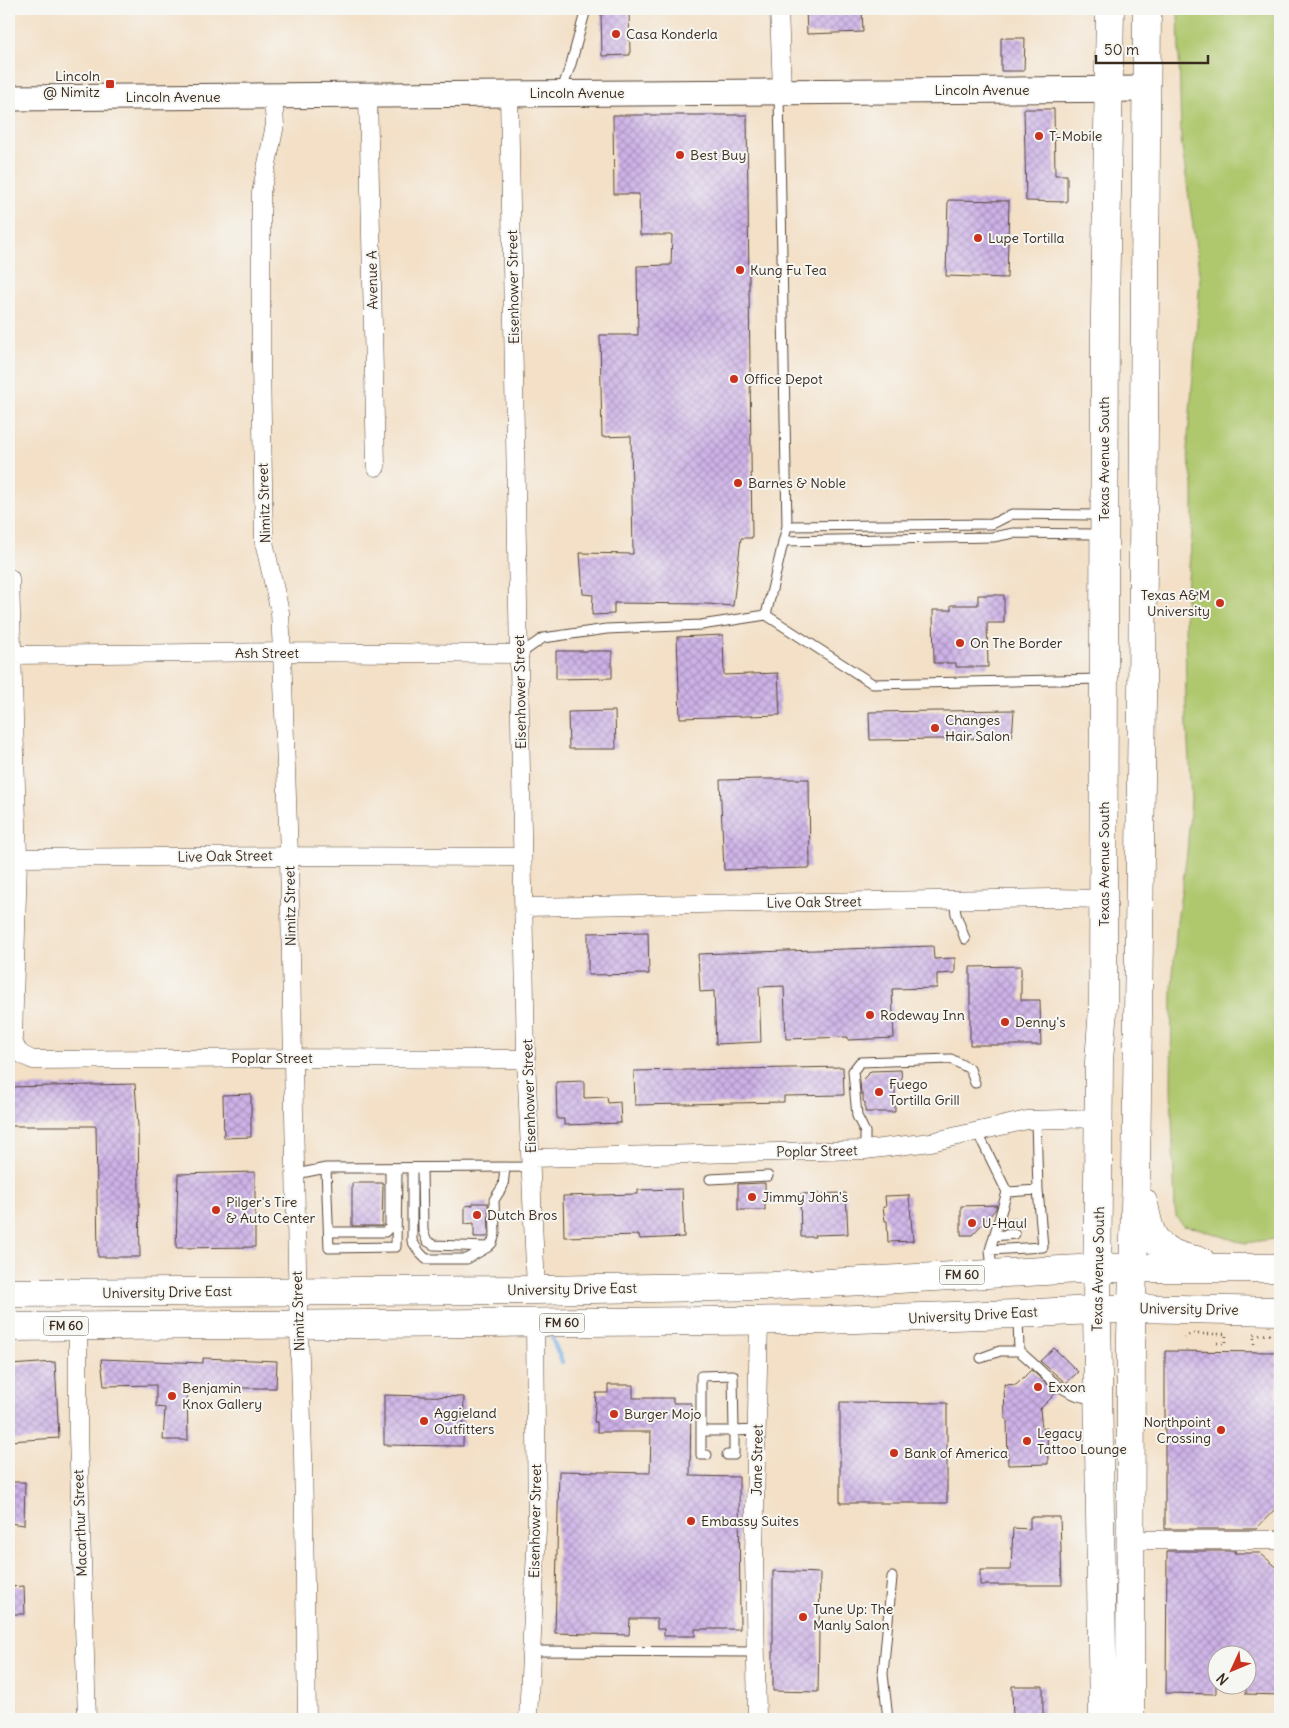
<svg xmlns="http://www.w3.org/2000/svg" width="1289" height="1728" font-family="Delius,sans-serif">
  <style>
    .grass { fill: #afc76d; stroke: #757846 }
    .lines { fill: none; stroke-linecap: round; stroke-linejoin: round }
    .stream { stroke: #71ace2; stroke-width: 4.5 }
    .building { fill: url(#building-cross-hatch) }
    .lane-casing { stroke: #574537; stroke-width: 11 }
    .street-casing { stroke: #574537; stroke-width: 19 }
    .secondary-casing { stroke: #574537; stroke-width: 27 }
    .primary-casing { stroke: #574537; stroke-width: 29 }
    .path { stroke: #574537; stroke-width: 2.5; stroke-dasharray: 1 4; stroke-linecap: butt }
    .lane { stroke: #fff; stroke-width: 9 }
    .street { stroke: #fff; stroke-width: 18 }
    .secondary { stroke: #fff; stroke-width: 25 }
    .primary { stroke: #fff; stroke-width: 28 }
    .poi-dot { fill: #c8321e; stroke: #f6f6f2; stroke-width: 2 }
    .labels { text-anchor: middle; stroke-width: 4; stroke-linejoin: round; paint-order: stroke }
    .shield { fill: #f6f6f2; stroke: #73675e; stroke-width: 1 }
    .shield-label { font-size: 12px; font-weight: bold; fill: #3b2a1e }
    .poi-label { font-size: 14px; fill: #3b2a1e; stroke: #f6f6f2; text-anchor: start }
    .street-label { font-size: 14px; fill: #3b2a1e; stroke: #f6f6f2 }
  </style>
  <defs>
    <pattern id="building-cross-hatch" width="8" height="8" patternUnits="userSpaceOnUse" patternTransform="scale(1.25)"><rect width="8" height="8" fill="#cdb2e8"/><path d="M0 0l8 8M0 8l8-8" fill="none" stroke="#a891bb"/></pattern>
  </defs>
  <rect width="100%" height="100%" fill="#f6f6f2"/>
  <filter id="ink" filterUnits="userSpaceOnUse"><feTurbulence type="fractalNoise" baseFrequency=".02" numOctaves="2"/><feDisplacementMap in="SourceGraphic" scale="10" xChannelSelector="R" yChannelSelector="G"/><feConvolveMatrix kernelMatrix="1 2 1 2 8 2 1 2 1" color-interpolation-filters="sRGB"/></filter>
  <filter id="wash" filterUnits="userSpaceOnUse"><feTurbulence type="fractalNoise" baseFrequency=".0096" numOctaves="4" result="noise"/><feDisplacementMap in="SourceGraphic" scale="20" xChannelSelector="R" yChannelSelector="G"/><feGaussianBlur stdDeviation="1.12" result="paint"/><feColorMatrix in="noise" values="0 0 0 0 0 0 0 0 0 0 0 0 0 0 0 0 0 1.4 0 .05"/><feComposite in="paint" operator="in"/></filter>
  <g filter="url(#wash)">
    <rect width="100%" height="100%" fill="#f3e0c7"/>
    <!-- grass -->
    <path class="grass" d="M1178,9h102v1229l-34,5 -10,-2 -39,-13 -14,-2 -7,-10 -1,-7 -4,-121 1,-100 5,-67 10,-68 4,-54 -5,-91 -1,-97 8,-89v-38l-6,-34 10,-126 3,-47 -19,-137z"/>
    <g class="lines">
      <!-- stream -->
      <path class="stream" d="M552,1338l10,24"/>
    </g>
    <g id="blocks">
      <!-- building -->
      <path class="building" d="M806,9h56l1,23 -56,2z
        M629,11l1,44 -28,1 -1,-44z
        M1001,38h24l-1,33h-23z
        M1024,109h30l1,66h12v27l-41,-1z
        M613,115h134l5,423h-11l-8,68 -26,-2 -93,-1v11l-22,1 1,-20 -10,-1 -3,-41 53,1 -2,-118 -29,1 -2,-102h38l-1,-69 34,-1 1,-30h-32l-1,-41h-25z
        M948,200l61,1 -2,77 -61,-2z
        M978,595h26v28h-17l1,44h-32v-4h-22l-1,-53h18v-5h27z
        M723,635l1,40 54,-2 2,42 -100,3 -3,-81z
        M556,651h56v27l-56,1z
        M1014,710l-2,28 -142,2 -1,-28z
        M615,711l1,38h-47l-1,-37z
        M761,779h48l1,89 -86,2 -4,-90z
        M648,932l1,42 -61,1v-42z
        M933,946l1,13 21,-1v15l-18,1v14l-45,1 2,49 -46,2v-3l-62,2 -2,-53 -25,1 2,55 -45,2 -2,-53 -14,1 -2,-38z
        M1021,966v34h19l1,45h-71v-78z
        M843,1067l1,28 -60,1v6l-149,3 -1,-34z
        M901,1070l1,13h-7v29h-30v-9l-2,-2v-7h-2l-1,-12 11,-11z
        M584,1081v17l23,-1 1,6 12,-1 1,21 -57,2v-6h-7l-1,-37z
        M135,1084l3,42 2,131h-42l-2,-131h-87v-39z
        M251,1094v43l-27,1 -1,-43z
        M255,1172v75l-79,1 2,-74z
        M352,1183h31l-1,43h-30z
        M765,1183v27h-27v-26z
        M682,1189l2,48 -44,2 -1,-4 -75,2 -1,-41 75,-2v-4z
        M846,1193l2,41 -34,1 1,2h-14l-1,-43z
        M909,1195l4,46 -25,1 -1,-21h-2l-2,-14h3l-1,-11z
        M473,1203h15l1,30 -2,4h-13v-14l-9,1v-18l8,-1z
        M997,1205l-2,5 -23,25h-11v-29z
        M1054,1348l24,24 -12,11 -26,-22z
        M1165,1351l112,1v155l-21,22h-91z
        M203,1358l74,3 -1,27h-89l1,52h-25l2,-32 -9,-1v-22l-52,1 -3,-27 102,4z
        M55,1362l4,76 -50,3v-76z
        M1031,1370l26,22 -17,17 2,20 5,-1 1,36 -40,1 -1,-46h-2l-1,-35 12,1z
        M608,1385h25v13h40v5h18l-1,73 49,1 1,152h-45v7h-31v-7h-7v-10h-27l-1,16 -74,-2 4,-162 91,2 1,-41h-54v-10h-3l2,-29h12z
        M384,1395l80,2 -1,49 -79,-1z
        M840,1402l107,1v100h-107z
        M9,1482h16l-1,43 -15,-2z
        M1030,1517h30l2,68h-82v-15h31l2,-42 17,1z
        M1167,1551h69l-2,2h26l20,17v125l-34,-1v-38h-30v38l-50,-1z
        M773,1571l47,2 -2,119 -45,-1z
        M24,1586l1,28h-16v-27z
        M1012,1686h31v33h-30z"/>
    </g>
  </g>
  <g filter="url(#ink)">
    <use href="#blocks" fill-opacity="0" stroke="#574537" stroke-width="1"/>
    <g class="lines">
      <defs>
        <path id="lane" d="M561,92l10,-28 15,-55
          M783,541l210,-4 21,-4 78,1 12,-8 -11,-11 -81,-1 -20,10 -205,2
          M766,615l107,69 227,-5
          M520,654l23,-16 64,-9 94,-4 65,-10 21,-89 -8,-432
          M954,900l2,14 9,25
          M977,1131l30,61
          M865,1150v-18l-8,-16 -4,-45 7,-9 91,-3 19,10 5,14
          M326,1168l3,80 67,-1 1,-78
          M412,1168v73l8,12 6,6h41l21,-12 4,-4 3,-9 -1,-34 9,-14 2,-18
          M422,1168l1,63 4,10 7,4 53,2
          M296,1174l30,-6 205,-1
          M710,1179l58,-3
          M998,1224l16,-1
          M329,1232h56l5,-5v-58
          M994,1236l21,-2
          M990,1250l53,-3 -5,-57
          M992,1270l-2,-20 17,-58 31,-2 -2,-70
          M1018,1317l1,34c26,21 41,46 76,48
          M981,1358l19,-7h19
          M701,1431h33l-1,-56 -32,1v79h6
          M727,1455h7v-24l23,-1
          M532,1651l224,1
          M888,1719l-5,-45 9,-97"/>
        <path id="street" d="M779,9l3,82
          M509,93l17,966 10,231
          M368,94l8,373
          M273,97l2,28 -14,68v170l3,179 16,70 2,40 7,204 8,411 6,186 4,266
          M10,578l8,280 -5,181c3,13 8,16 20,21l259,-2 234,1
          M13,655l269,-3 238,2
          M18,858l271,-2 233,1
          M524,907l529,-9 51,1
          M531,1158l334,-8 66,-8 96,-22 72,-2
          M78,1326v108l9,285
          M1131,1540h149
          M528,1719l9,-190 -2,-205
          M757,1719l-3,-164 5,-235"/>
        <path id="secondary" d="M9,98l1137,-9"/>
        <path id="primary" d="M1143,1202c3,9 4,19 7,27 8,23 30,28 51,32
          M9,1293l527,-3 237,-4 325,-18h182
          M9,1327l815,-7 193,-6 114,-6 149,3
          M1103,1719l-6,-411 2,-246 4,-55 2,-695 5,-303
          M1130,1719l1,-382 5,-162 6,-476 5,-690"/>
      </defs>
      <!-- lane casing -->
      <use href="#lane" class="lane-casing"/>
      <!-- street casing -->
      <use href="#street" class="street-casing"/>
      <!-- secondary casing -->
      <use href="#secondary" class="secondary-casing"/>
      <!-- primary casing -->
      <use href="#primary" class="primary-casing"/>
      <!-- path -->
      <path class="path" d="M1184,1338l7,-4h35v9
        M1217,1343h6
        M1254,1344v-10l24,1"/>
      <!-- lane -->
      <use href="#lane" class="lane"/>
      <!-- street -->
      <use href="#street" class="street"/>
      <!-- secondary -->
      <use href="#secondary" class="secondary"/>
      <!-- primary -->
      <use href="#primary" class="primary"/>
    </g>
  </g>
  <!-- markers -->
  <g class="poi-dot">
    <circle cx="616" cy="34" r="5"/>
    <rect x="105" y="79" width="10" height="10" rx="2.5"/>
    <circle cx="1039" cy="136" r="5"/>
    <circle cx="680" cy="155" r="5"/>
    <circle cx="978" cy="238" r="5"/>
    <circle cx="740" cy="270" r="5"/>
    <circle cx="734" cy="379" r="5"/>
    <circle cx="738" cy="483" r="5"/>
    <circle cx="1220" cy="603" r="5"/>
    <circle cx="960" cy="643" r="5"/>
    <circle cx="935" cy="728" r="5"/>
    <circle cx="870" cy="1015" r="5"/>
    <circle cx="1005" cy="1022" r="5"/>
    <circle cx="879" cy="1092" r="5"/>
    <circle cx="752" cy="1197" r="5"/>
    <circle cx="216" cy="1210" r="5"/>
    <circle cx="477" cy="1215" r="5"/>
    <circle cx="972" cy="1223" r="5"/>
    <circle cx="1038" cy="1387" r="5"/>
    <circle cx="172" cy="1396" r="5"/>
    <circle cx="614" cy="1414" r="5"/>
    <circle cx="424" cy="1421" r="5"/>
    <circle cx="1221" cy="1430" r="5"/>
    <circle cx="1027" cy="1441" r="5"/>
    <circle cx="894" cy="1453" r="5"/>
    <circle cx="691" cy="1521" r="5"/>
    <circle cx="803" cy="1617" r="5"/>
  </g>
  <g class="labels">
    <!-- shield labels -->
    <g class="shield">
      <rect x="939.5" y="1265.5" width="45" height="19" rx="4"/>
      <rect x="539.5" y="1313.5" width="45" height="19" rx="4"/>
      <rect x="43.5" y="1316.5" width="45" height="19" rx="4"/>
    </g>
    <g class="shield-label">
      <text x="962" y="1279">FM 60</text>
      <text x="562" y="1327">FM 60</text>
      <text x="66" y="1330">FM 60</text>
    </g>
    <!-- poi labels -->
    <g class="poi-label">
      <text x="626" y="39">Casa Konderla</text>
      <text x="100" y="81" text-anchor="end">Lincoln<tspan x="100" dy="16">@ Nimitz</tspan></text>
      <text x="1049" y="141">T-Mobile</text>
      <text x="690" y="160">Best Buy</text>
      <text x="988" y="243">Lupe Tortilla</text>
      <text x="750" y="275">Kung Fu Tea</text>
      <text x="744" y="384">Office Depot</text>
      <text x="748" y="488">Barnes &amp; Noble</text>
      <text x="1210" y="600" text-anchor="end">Texas A&amp;M<tspan x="1210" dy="16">University</tspan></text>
      <text x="970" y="648">On The Border</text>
      <text x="945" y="725">Changes<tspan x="945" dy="16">Hair Salon</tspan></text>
      <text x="880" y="1020">Rodeway Inn</text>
      <text x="1015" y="1027">Denny's</text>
      <text x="889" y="1089">Fuego<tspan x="889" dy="16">Tortilla Grill</tspan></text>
      <text x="762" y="1202">Jimmy John's</text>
      <text x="226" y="1207">Pilger's Tire<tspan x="226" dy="16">&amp; Auto Center</tspan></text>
      <text x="487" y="1220">Dutch Bros</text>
      <text x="982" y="1228">U-Haul</text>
      <text x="1048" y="1392">Exxon</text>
      <text x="182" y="1393">Benjamin<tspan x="182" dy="16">Knox Gallery</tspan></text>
      <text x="434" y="1418">Aggieland<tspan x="434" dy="16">Outfitters</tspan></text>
      <text x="624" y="1419">Burger Mojo</text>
      <text x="1211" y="1427" text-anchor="end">Northpoint<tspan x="1211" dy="16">Crossing</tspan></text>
      <text x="1037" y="1438">Legacy<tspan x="1037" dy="16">Tattoo Lounge</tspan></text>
      <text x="904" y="1458">Bank of America</text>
      <text x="701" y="1526">Embassy Suites</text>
      <text x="813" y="1614">Tune Up: The<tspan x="813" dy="16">Manly Salon</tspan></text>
    </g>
    <!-- street labels -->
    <g class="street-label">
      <text x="982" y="95">Lincoln Avenue</text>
      <text x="577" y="98">Lincoln Avenue</text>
      <text x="173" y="102">Lincoln Avenue</text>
      <text transform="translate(372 280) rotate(-91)" y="5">Avenue A</text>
      <text transform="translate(513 287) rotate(-91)" y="5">Eisenhower Street</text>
      <text transform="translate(1104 459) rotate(-90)" y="5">Texas Avenue South</text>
      <text transform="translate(264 503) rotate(-92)" y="5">Nimitz Street</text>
      <text x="267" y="658">Ash Street</text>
      <text transform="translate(520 692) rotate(-91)" y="5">Eisenhower Street</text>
      <text transform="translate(225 856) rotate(-1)" y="5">Live Oak Street</text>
      <text transform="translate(1104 864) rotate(-90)" y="5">Texas Avenue South</text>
      <text transform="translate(814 902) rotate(-1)" y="5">Live Oak Street</text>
      <text transform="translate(290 906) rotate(-91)" y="5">Nimitz Street</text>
      <text x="272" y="1063">Poplar Street</text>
      <text transform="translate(529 1096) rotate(-92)" y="5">Eisenhower Street</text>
      <text transform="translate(817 1151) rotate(-1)" y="5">Poplar Street</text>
      <text transform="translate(1098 1269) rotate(-89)" y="5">Texas Avenue South</text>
      <text transform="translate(572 1289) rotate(-1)" y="5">University Drive East</text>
      <text transform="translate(167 1292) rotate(-1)" y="5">University Drive East</text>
      <text transform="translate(1189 1309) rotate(1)" y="5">University Drive</text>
      <text transform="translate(298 1311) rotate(-92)" y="5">Nimitz Street</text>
      <text transform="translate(973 1315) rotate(-3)" y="5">University Drive East</text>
      <text transform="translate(757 1460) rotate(-89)" y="5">Jane Street</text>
      <text transform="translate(535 1521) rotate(-89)" y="5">Eisenhower Street</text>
      <text transform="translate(80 1523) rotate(-92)" y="5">Macarthur Street</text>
    </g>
  </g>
  <!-- margin -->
  <rect width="1289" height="1728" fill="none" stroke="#f6f6f2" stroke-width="30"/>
  <!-- north arrow -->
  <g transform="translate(1232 1670) rotate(226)"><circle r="24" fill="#f6f6f2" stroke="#aba49d"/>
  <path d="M0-4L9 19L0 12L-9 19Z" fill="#c8321e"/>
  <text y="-8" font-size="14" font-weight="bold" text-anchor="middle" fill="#3b2a1e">N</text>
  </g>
  <!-- scale -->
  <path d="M1096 55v8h112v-8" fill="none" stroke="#3b2a1e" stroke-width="2.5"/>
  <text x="1104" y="55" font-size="15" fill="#3b2a1e" stroke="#f6f6f2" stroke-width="4" paint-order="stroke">50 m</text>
</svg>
